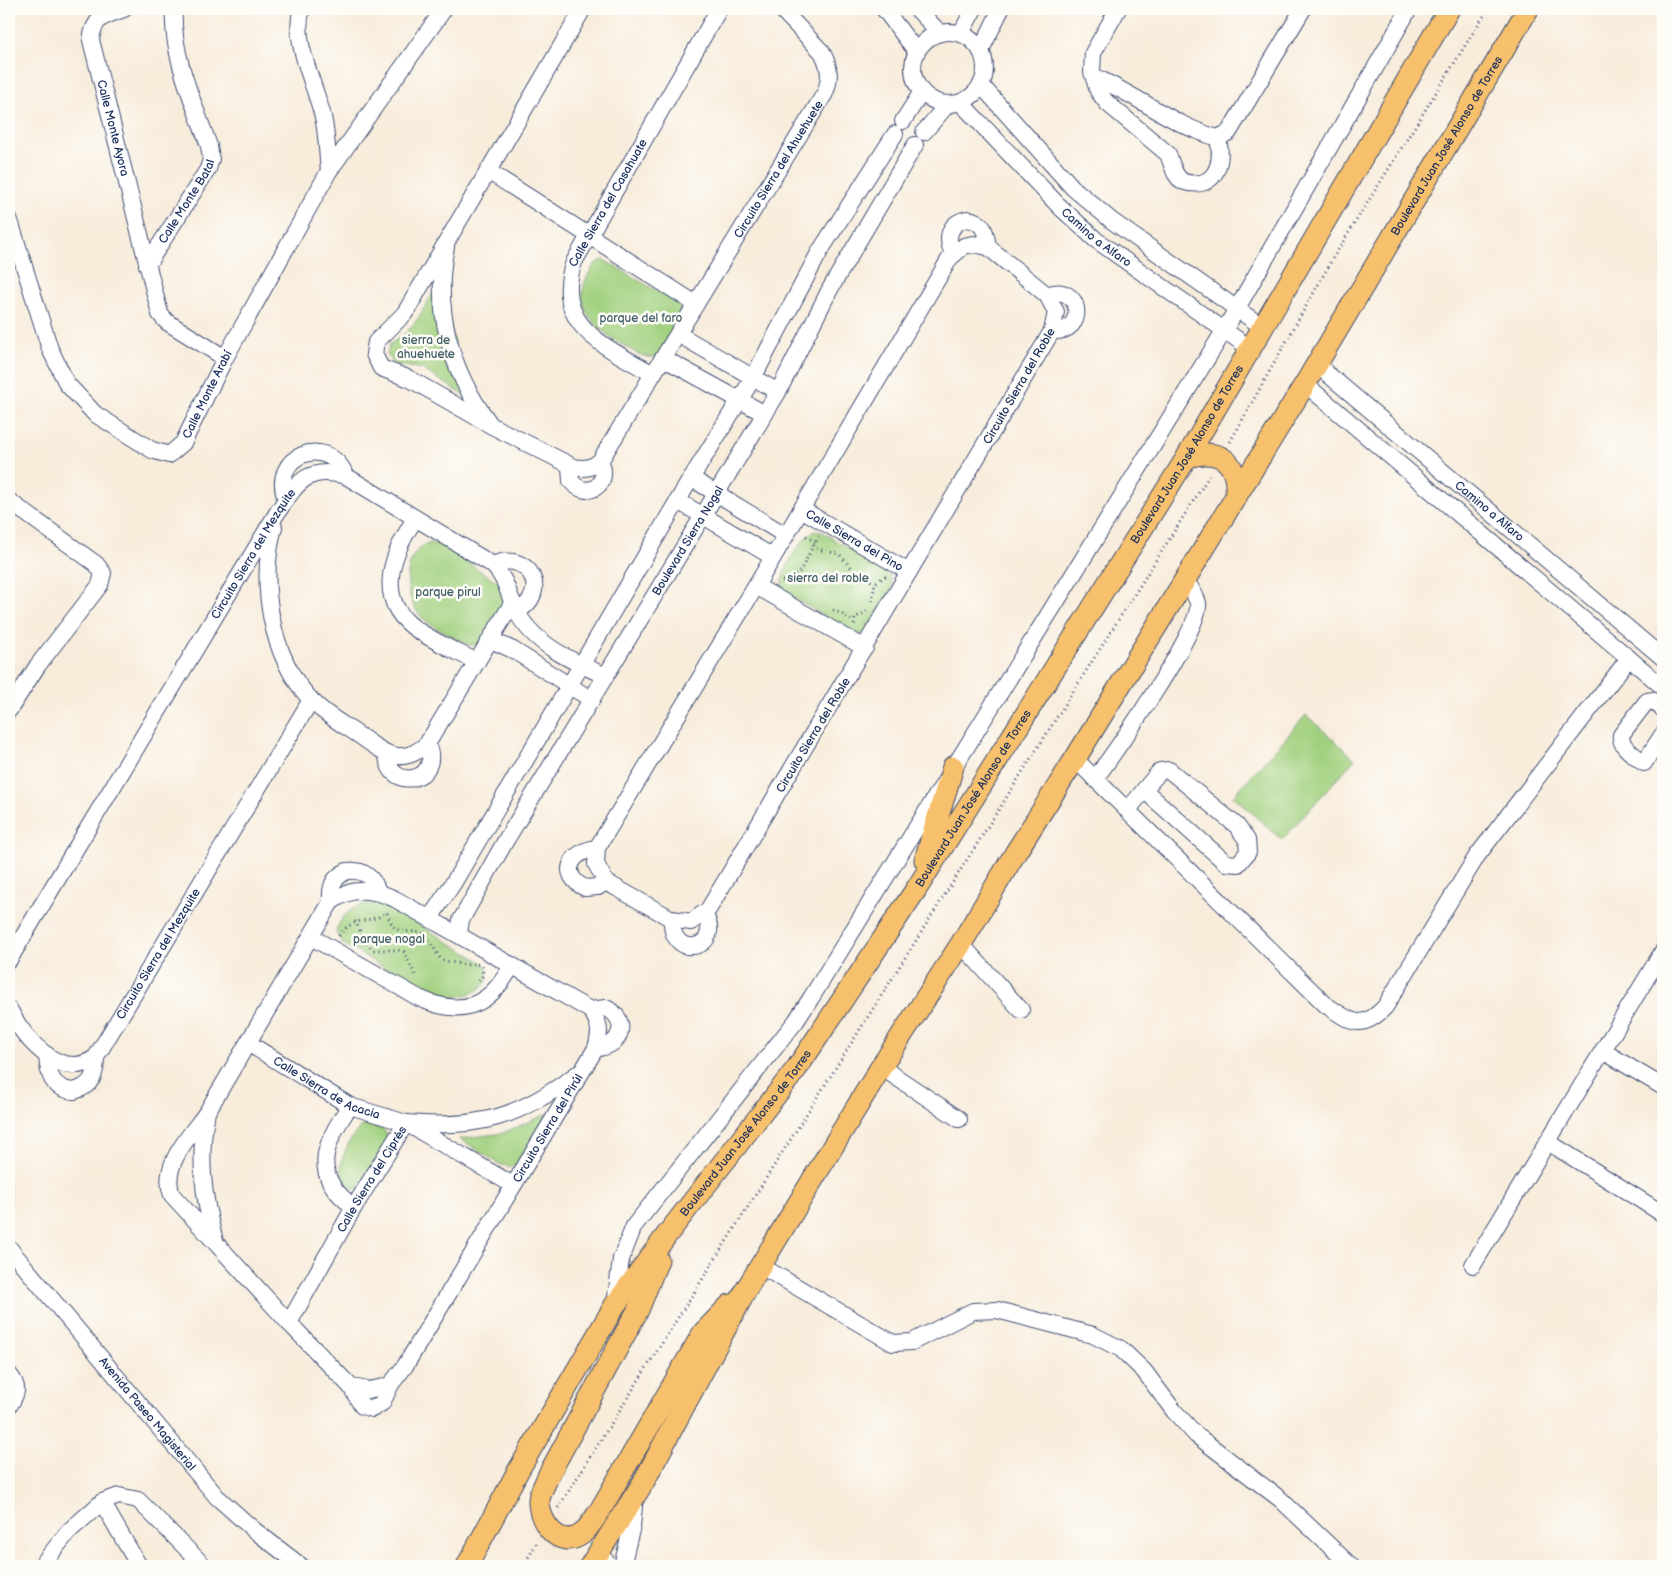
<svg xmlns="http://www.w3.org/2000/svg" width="1672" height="1575" font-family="'Balsamiq Sans',sans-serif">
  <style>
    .green { fill: #a1d07e; stroke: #5e806e }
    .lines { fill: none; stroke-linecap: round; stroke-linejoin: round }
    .minor-casing { stroke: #3c4b71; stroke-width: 18 }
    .major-casing { stroke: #3c4b71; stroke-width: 23 }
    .path { stroke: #3c4b71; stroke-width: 3; stroke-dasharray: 1 4; stroke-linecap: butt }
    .minor { stroke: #fff; stroke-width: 16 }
    .major { stroke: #f7c06c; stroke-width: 21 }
    .labels { text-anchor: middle; stroke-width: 5; stroke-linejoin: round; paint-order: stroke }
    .street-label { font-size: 12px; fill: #1b2f5e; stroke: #fdfcf7 }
    .park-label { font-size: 12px; fill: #435f68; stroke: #fdfcf7 }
  </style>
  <rect width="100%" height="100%" fill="#fdfcf7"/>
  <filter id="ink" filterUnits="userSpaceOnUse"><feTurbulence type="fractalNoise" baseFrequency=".02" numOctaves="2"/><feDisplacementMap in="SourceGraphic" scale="10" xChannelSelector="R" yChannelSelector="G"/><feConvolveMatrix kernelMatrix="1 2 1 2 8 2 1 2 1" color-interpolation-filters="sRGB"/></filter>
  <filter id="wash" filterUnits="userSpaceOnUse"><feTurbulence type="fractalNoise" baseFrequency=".0096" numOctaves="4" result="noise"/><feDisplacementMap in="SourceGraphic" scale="20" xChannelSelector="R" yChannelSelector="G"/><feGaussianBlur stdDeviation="1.12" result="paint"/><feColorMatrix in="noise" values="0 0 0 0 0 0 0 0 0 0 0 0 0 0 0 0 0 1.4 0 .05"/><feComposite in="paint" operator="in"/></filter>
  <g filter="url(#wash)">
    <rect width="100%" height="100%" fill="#f8ecdb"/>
    <!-- green -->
    <path class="green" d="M604,260l75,44 2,10 -24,43c-15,2 -24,-6 -36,-13 -32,-20 -54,-44 -25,-81z
      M440,281l27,116 -45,-28 -28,-5 -7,-10 2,-9 17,-12 11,-13z
      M816,531l6,1 67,41 4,13 -27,47 -10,2 -74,-44c-5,-13 20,-58 34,-60z
      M431,543l10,2 60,39 8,11 -31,50c-11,2 -19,-5 -28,-10 -11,-6 -25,-12 -32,-22 -15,-18 -16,-64 13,-70z
      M1306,715l49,44 -73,81 -49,-44z
      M368,903l18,2 96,57 6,7 -1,13c-15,17 -40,18 -60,11l-85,-50 -6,-10c3,-17 16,-26 32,-30z
      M549,1113l-34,54 -14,-2 -41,-26 43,-6z
      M366,1124l17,5 6,8 -30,51c-36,3 -11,-57 7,-64z"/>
  </g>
  <g filter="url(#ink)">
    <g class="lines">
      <defs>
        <g id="minor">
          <path id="s1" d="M124,9c-20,7 -30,8 -33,31l66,262 3,12 7,8 58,36"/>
          <path d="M302,9c-11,31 14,77 21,108 4,17 4,36 6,54"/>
          <path id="s2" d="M583,9l-178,304 -29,29 -2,12 7,14 29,11 82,47 82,41c11,2 18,1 26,-6l225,-368c6,-15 5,-26 -3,-41l-41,-43"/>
          <path d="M884,9l32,42"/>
          <path d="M917,9l23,24"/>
          <path d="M1118,9l-25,44 -1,19 6,19 9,12 61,51 7,19 6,8c33,11 43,-15 37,-43"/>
          <circle cx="949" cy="68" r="36"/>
          <path d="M961,33l13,-24"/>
          <path d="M981,50l20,-41"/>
          <path d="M1095,77c42,18 79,49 123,61l11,-6 74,-123"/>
          <path d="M981,85l92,103 39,33 152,107"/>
          <path id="s3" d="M961,103l98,103 37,34 155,109"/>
          <path d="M903,121l18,-28"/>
          <path d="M924,132l23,-27"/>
          <path d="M488,171l208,133"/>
          <path id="s4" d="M9,218l41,131 17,35 28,30 57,36 17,5 14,-12 42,-85 104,-187 115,-162"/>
          <path d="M973,244l15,3 59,48 9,17 -4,19 -344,579 -17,12 -19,-3 -66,-37 -10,-18 1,-16 159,-262 194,-328 14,-12z"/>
          <path d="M446,247c-13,61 5,125 42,174"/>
          <path d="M953,253c-8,-15 -4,-30 14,-34 17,2 19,13 21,28"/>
          <path id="s5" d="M147,265l61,-96 3,-10 -2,-13c-15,-43 -38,-91 -35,-137"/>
          <path d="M1047,295c34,-14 42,39 5,36"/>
          <path d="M678,334l100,58"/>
          <path d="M663,358l102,56"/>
          <path id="s6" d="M1317,365l346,293"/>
          <path id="s7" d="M653,374c-46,-27 -102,-48 -79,-112l145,-253"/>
          <path d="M1305,384l358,303"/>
          <path d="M570,466l1,15c16,20 41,3 29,-20"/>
          <path d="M691,478l94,57"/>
          <path d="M286,499c-17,-43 41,-67 60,-23"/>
          <path d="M9,501l87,63 7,9 -3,12 -62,80 -29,45"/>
          <path d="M678,501l95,56"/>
          <path id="s8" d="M801,509l108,63"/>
          <path d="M415,519c-22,33 -41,78 -2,108 19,14 43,24 64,35"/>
          <path d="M274,527c-15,56 -4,129 37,173 14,15 35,26 52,38 24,17 39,28 64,6l86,-142"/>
          <path d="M493,565c37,-16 59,29 23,47"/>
          <path d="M756,586l109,62"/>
          <path d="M491,640l22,10 79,50"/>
          <path d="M1663,709l-11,-9 -5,1 -26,34c-2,12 14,20 23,28l19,-29"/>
          <path d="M387,754c1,40 57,27 40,-10"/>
          <path d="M1075,759l251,246c25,17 35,27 59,2l92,-151 152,-198"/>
          <path d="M1095,779c19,-26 108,-151 103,-176 -2,-8 -9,-17 -13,-24"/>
          <path d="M1128,810l16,-20 82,73 12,1 10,-12 -1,-12 -10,-14 -68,-56 -9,1 -16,19"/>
          <path d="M597,848c-26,3 -39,26 -12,40l13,-1 8,-5"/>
          <path d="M331,902c-1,-15 1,-24 16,-31 16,-2 25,5 31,20"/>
          <path d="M430,918l24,-36 230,-392 69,-112 67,-127 75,-117"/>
          <path d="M672,919c-2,44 54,29 32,-5"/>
          <path id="s9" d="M459,934l2,-14 45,-80 272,-448 52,-103 85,-144"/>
          <path d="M311,937l108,61c44,20 71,8 93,-33"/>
          <path d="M961,944l60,66"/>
          <path id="s10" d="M9,960l268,-447c20,-30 30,-48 69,-37l147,89c16,18 14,29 24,47 17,33 57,50 89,64"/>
          <path id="s11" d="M9,1009c15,29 52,75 87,48l215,-357"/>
          <path d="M590,1010l16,-2c24,11 16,40 -10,40"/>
          <path id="s12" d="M248,1043l102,63 56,17 107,62"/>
          <path d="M1603,1051l60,36"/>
          <path d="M47,1055c1,20 5,34 27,36 18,-5 22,-16 22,-34"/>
          <path d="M881,1067l78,52"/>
          <path d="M350,1106c-27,38 -40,70 4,101"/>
          <path id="s13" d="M207,1112c-16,23 -47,53 -35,83l117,128 62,64 17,3 16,-3 7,-3 14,-18 191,-318c5,-16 4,-26 -6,-38l-195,-111c-22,-10 -43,-13 -64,3l-124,210c-9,44 -4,85 8,129"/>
          <path d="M1548,1142l115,72"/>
          <path id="s14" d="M9,1248l208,249 37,33 47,36"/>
          <path d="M1473,1265l190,-314"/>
          <path d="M761,1266l132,77 19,-1 61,-31 24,-1 96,25 28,14 23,22 30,40 22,24 84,64 71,67"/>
          <path d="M615,1305l6,-46 13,-33 162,-205 15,-23 413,-667 185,-322"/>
          <path id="s15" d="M289,1323l65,-116 52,-84c73,6 112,-5 171,-49"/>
          <path d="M9,1374c10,12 9,19 0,32"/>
          <path d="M351,1387l11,19 10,3 10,-6 9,-19"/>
          <path d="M102,1502l37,64"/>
          <path d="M598,1554l13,12"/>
          <path d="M41,1566l28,-35 33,-29 17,-6 19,4 66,66"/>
          <path d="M622,1566l10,-40 3,-29"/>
        </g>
        <g id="major">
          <path d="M1187,457c32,-9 51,3 49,38"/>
          <path d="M925,860l28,-93"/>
          <path d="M658,1260l-20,50 -89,164c-3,8 -9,18 -10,26 -1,21 20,51 43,34 6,-5 12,-15 17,-22l104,-179 27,-28"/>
          <path id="s16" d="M467,1566l51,-95 97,-166 54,-73 128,-164 120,-180 270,-431 262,-448"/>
          <path id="s17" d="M590,1566l53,-83 104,-195 134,-221 80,-123 55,-92 59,-93 230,-375 223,-375"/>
        </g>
      </defs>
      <!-- minor casing -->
      <use href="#minor" class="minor-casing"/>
      <!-- major casing -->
      <use href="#major" class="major-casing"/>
      <!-- path -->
      <path class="path" d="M1230,442l103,-184 155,-249
        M806,536l9,6
        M813,545l4,4 22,5 18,20 18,9
        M782,581c20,2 26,-32 37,-44
        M872,601l3,-18 12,-8
        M833,610l11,5 7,5
        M854,625l1,-7 12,-7
        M387,913c9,28 20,13 39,22l15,25 24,5 15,-1
        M355,921l11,22 7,7h25l6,2 12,25
        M339,936c15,-22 32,-11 48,-24
        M479,981l4,-6 -1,-9
        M558,1508l653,-1035
        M523,1566l15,-25"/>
      <!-- minor -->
      <use href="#minor" class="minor"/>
      <!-- major -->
      <use href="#major" class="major"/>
    </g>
  </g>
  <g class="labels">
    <!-- street labels -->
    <g class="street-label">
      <text dy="4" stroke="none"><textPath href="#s1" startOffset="140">Calle Monte Ayora</textPath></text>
      <text dy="4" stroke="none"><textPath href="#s17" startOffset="1659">Boulevard Juan José Alonso de Torres</textPath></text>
      <text dy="4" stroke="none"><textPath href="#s2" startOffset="1008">Circuito Sierra del Ahuehuete</textPath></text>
      <text dy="4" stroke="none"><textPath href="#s5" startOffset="75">Calle Monte Batal</textPath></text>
      <text dy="4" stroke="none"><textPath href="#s7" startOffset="222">Calle Sierra del Casahuate</textPath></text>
      <text dy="4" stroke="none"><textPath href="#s3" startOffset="191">Camino a Alfaro</textPath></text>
      <text transform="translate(1019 386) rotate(-60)" y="4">Circuito Sierra del Roble</text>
      <text dy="4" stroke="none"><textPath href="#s4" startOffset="375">Calle Monte Arabí</textPath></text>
      <text dy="4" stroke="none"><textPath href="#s16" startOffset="1326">Boulevard Juan José Alonso de Torres</textPath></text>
      <text dy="4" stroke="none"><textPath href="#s6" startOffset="226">Camino a Alfaro</textPath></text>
      <text dy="4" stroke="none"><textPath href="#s9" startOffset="456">Boulevard Sierra Nogal</textPath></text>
      <text dy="4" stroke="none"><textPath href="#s8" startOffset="62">Calle Sierra del Pino</textPath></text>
      <text dy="4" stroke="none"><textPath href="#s10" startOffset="474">Circuito Sierra del Mezquite</textPath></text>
      <text transform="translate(813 735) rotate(-59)" y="4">Circuito Sierra del Roble</text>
      <text dy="4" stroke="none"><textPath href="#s16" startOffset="921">Boulevard Juan José Alonso de Torres</textPath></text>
      <text dy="4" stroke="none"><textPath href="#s11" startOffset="234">Circuito Sierra del Mezquite</textPath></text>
      <text dy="4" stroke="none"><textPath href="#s12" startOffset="91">Calle Sierra de Acacia</textPath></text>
      <text dy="4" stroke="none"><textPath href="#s13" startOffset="698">Circuito Sierra del Pirúl</textPath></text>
      <text dy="4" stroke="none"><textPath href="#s16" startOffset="516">Boulevard Juan José Alonso de Torres</textPath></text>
      <text dy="4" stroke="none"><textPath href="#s15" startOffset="166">Calle Sierra del Ciprés</textPath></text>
      <text dy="4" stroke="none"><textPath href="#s14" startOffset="216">Avenida Paseo Magisterial</textPath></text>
    </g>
    <!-- park labels -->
    <g class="park-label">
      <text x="641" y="322">parque del faro</text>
      <text x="426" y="344">sierra de<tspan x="426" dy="14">ahuehuete</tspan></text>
      <text x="828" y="582">sierra del roble</text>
      <text x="448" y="596">parque pirul</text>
      <text x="389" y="943">parque nogal</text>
    </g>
  </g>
  <!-- margin -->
  <rect width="1672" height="1575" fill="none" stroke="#fdfcf7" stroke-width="30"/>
</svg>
